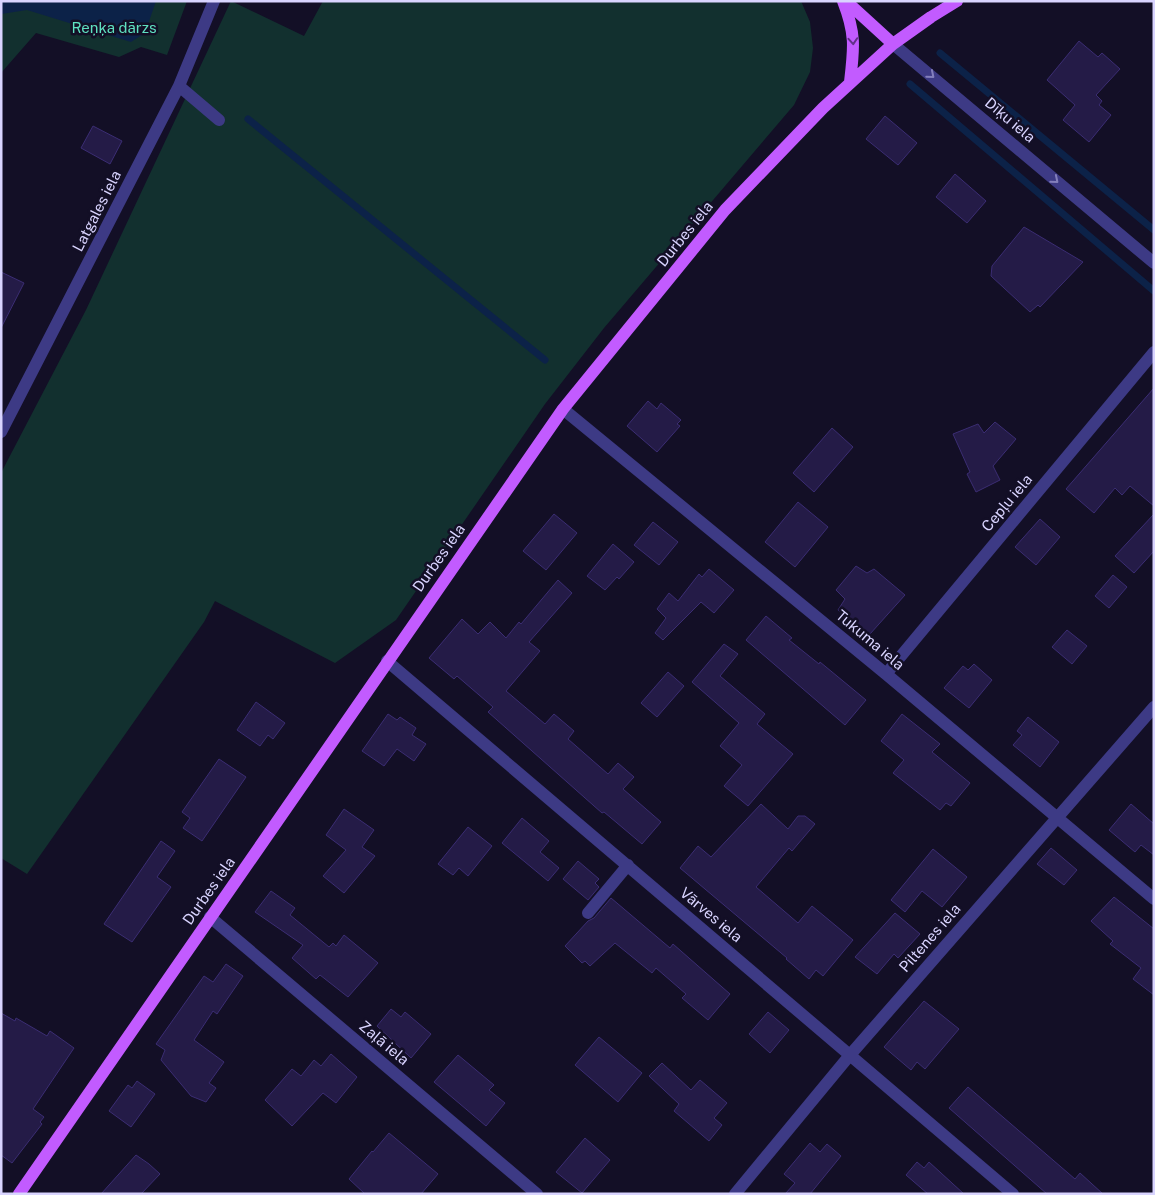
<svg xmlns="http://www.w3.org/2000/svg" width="1155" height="1195" font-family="'Public Sans',sans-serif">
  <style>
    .green { fill: #12302f }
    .water { fill: #0c2248 }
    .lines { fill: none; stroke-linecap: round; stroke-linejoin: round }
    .stream { stroke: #0c2248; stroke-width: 7 }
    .building { fill: #241b47; stroke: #3b2d73 }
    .minor { stroke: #3d3a85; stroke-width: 12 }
    .major { stroke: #c25bff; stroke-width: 12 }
    .oneway { stroke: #623188 }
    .oneway2 { stroke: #837fbc }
    .labels { text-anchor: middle; stroke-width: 5; stroke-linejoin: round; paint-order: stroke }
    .park-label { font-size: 15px; fill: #5fe0c0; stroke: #130f26 }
    .street-label { font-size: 15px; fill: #d9d4ff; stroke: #130f26 }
  </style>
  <rect width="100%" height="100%" fill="#130f26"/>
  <!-- green -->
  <path class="green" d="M1,1h186l-20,54 -26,-8 -22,10 -83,-24 -35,40z
    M231,1l73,35 19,-35h478l9,21 3,26 -3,24 -16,33 -190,223 -59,76 -149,216 -61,43 -120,-62 -11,21 -177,252 -26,-16v-385l85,-163z"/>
  <!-- water -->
  <path class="water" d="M1,1h155l-11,32 -14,9 -104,-32 -26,4z"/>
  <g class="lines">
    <!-- stream -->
    <path class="stream" d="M940,53l214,177
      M910,84l244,207
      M248,119l297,241"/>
  </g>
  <!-- building -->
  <path class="building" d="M1079,41l19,16 4,-4 18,16 -24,26 6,6 -3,4 12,10 -22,27 -26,-22 12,-15 -28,-25z
    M885,116l32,27 -19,22 -32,-26z
    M93,126l29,15 -12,23 -29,-16z
    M955,174l31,27 -19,22 -31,-26z
    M1024,227l59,35 -43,45 -2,-2 -8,7 -39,-36 1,-10z
    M1,272l23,11 -23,45z
    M1154,388v118l-24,-20 -8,9 -7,-7 -21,25 -28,-24z
    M648,401l9,8 4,-6 20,17 -4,4 3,2 -23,26 -30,-26z
    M995,422l21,17 -23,27 7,14 -24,12 -9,-18 3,-2 -17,-38 25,-10 6,9z
    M832,428l21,19 -39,45 -21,-19z
    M798,502l30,25 -33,40 -30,-25z
    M554,514l23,19 -31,37 -23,-19z
    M1154,514v37l-20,22 -19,-17z
    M1040,519l20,18 -24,28 -21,-18z
    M653,522l25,20 -19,23 -25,-20z
    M613,544l21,18 -15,17 -2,-2 -12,13 -18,-14z
    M856,566l11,7 7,-4 31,26 -35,39 -32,-24 7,-11 -9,-9z
    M709,569l25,21 -20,23 -13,-11 -38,38 -8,-7 11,-15 -9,-9 12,-16 9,8 21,-27 3,3z
    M1113,575l14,12 -18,21 -14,-12z
    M558,580l14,13 -43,49 11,9 -34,40 39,33 9,-10 20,17 -6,8 40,35 10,-11 16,14 -11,12 38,33 -19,22 -38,-32 -2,1 -114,-101 5,-5 -36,-31 -3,3 -25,-21 33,-39 16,15 12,-12 16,16 13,-16 2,2z
    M766,616l26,22 -3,2 30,24 1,-2 46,38 -21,25 -99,-85z
    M1067,630l20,16 -15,18 -20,-17z
    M724,644l14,10 -18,22 45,38 -8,10 36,30 -45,52 -24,-20 18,-21 -22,-19 19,-23 -47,-41z
    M974,664l18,16 -23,28 -25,-20 19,-22 5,4z
    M668,672l16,14 -27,31 -16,-14z
    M256,702l29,21 -12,16 -5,-4 -8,11 -23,-16z
    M388,714l9,6 3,-3 16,11 -4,7 14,9 -12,17 -17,-12 -13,17 -22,-15z
    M902,714l38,30 -8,8 38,31 -19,23 -5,-3 -6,7 -47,-37 11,-13 -23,-19z
    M1028,717l31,25 -19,25 -27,-22 9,-10 -5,-4z
    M219,759l27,18 -44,64 -19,-13 7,-10 -8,-6z
    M761,804l27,25 10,-13h7l10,8 -23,27 -3,-3 -33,39 42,36 14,-17 41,34 -30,36 -7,-6 -7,9 -23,-20 1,-1 -107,-90 18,-22 13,11z
    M1131,804l23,20v31l-13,-10 -6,7 -26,-22z
    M344,809l30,21 -12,17 13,9 -31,37 -21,-17 23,-26 -20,-15z
    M522,818l27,23 -9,11 19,16 -11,13 -46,-38z
    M468,827l24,19 -24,30 -9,-8 -6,7 -15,-11z
    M161,841l14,10 -18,26 14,10 -39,55 -28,-18z
    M1051,848l26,22 -13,15 -27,-21z
    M933,849l34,28 -25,30 -20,-16 -17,21 -14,-12z
    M578,861l21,18 -4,4 4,4 -11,13 -25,-21z
    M271,891l24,17 -5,7 39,32 4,-4 3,3 8,-11 34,28 -30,34 -28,-22 -4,4 -24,-21 11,-13 -48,-33z
    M1114,897l40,32v66l-21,-16 8,-11 -31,-24 3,-3 -22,-20z
    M611,898l59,50 3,-4 57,50 -22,26 -26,-22 4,-4 -30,-26 -4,5 -37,-30 -25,23 -5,-5 -3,2 -17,-17 23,-25 6,-3z
    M895,913l25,21 -22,24 -4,-4 -17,20 -22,-17z
    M226,964l17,12 -26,38 -4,-3 -19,29 30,22 -15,21 7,5 -10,14 -15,-6 -30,-36 4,-10 -9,-6 48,-68 9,6z
    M924,1001l35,28 -34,40 -8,-7 -6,8 -27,-23z
    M391,1009l10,8 4,-5 26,22 -20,24 -34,-32z
    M768,1012l21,18 -19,23 -21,-19z
    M1,1013l14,8 1,-3 31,18 3,-5 24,17 -41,61 11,8 -4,5 2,2 -30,39 -11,-8z
    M599,1037l43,36 -24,29 -43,-37z
    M331,1054l26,23 -21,26 -13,-10 -31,33 -27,-26 27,-31 9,7 13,-16 7,6z
    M458,1055l36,30 -5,5 16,13 -19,23 -52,-44z
    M662,1063l29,27 9,-10 27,23 -13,15 8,7 -13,16 -35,-30 5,-7 -30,-28z
    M137,1081l18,13 -24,33 -22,-16 19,-26 4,3z
    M968,1087l107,92 5,-6 23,21h-56l-98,-86z
    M389,1133l49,41 -17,20h-56l-16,-15 23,-28 1,1z
    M585,1138l25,22 -28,33 -26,-21z
    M810,1143l10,9 7,-8 14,12 -31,38h-25l10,-11 -11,-9z
    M136,1155l13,9 11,10 -19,20h-40z
    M917,1162l7,6 5,-6 35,32h-36l-22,-19z"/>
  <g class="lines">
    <!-- minor -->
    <path class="minor" d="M893,44l261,219
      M179,86l40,34
      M563,409l323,265 268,225
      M1,432l178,-346 35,-85
      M387,661l626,533
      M886,674l268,-322
      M588,913l40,-48
      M210,917l327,277
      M735,1194l115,-139 304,-348"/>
    <!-- major -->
    <path class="major" d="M843,1c13,33 11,47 7,81
      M846,1l47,43
      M19,1194l544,-785 162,-199 98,-102 70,-64 38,-27 26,-16"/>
  </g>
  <!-- one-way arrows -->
  <defs><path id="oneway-chevron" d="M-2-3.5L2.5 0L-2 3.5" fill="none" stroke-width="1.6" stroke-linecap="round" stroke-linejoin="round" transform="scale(1.25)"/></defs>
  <use class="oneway" href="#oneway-chevron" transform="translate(853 41) rotate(86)"/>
  <g class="oneway2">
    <use href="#oneway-chevron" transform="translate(931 75) rotate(40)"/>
    <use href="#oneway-chevron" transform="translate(1055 180) rotate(40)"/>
  </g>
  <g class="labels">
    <!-- park labels -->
    <g class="park-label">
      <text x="114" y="33">Reņķa dārzs</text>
    </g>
    <!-- street labels -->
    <g class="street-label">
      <text transform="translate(1010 120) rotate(40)" y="5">Dīķu iela</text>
      <text transform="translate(97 211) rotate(-63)" y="5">Latgales iela</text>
      <text transform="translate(685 234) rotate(-51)" y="5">Durbes iela</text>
      <text transform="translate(1007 503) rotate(-50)" y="5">Cepļu iela</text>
      <text transform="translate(439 558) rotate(-55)" y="5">Durbes iela</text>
      <text transform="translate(870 640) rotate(40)" y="5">Tukuma iela</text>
      <text transform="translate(209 891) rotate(-55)" y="5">Durbes iela</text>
      <text transform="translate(711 915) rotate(40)" y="5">Vārves iela</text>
      <text transform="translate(930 938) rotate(-49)" y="5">Piltenes iela</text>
      <text transform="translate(384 1043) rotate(40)" y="5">Zaļā iela</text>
    </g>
  </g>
  <!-- border -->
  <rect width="1155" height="1195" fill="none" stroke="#d9d4ff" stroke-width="5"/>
</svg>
